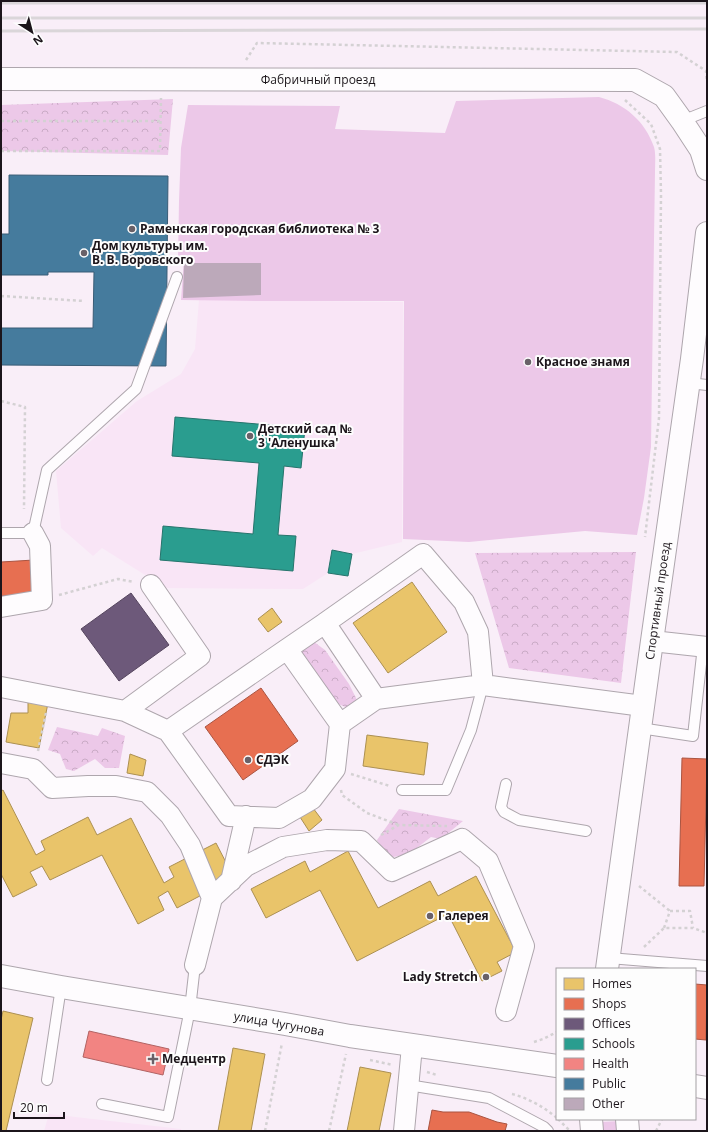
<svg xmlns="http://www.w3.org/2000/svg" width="708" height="1132" font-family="'Open Sans',sans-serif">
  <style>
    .built { fill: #f9e5f6 }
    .green { fill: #ecc8e8 }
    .park { fill: url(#park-crowns) }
    .homes { fill: #e9c46a; stroke: #ac9052 }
    .shops { fill: #e76f51; stroke: #aa5441 }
    .offices { fill: #6d597a; stroke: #55455e }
    .schools { fill: #2a9d8f; stroke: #26746c }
    .health { fill: #f28482; stroke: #b26363 }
    .public { fill: #457b9d; stroke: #395c76 }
    .building { fill: #bca9ba }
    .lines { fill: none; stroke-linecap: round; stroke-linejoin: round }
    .service-casing { stroke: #aea6ad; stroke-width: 12 }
    .minor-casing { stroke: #aea6ad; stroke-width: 22 }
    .secondary-casing { stroke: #aea6ad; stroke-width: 24 }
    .path { stroke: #d4d1d3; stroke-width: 2.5; stroke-dasharray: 3 3; stroke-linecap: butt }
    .service { stroke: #fefcfe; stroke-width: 10 }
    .minor { stroke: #fefcfe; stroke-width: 20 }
    .secondary { stroke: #fefcfe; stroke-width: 22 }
    .rail { stroke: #dad6d9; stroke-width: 3 }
    .poi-dot { fill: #696168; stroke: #fdfdfd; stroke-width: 1.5 }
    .labels { text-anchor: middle; stroke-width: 4; stroke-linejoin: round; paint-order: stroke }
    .street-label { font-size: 12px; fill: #1c151b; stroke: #fdfdfd }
    .poi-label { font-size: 12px; font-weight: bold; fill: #1c151b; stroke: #fdfdfd; text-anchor: start }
  </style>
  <defs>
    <pattern id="park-crowns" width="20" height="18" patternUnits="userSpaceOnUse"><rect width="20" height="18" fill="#ecc8e8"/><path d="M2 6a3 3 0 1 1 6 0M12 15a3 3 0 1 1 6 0" fill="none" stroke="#caabc6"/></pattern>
  </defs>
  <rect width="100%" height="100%" fill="#f9eef8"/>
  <!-- built -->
  <path class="built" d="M199,300l204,2 -1,240 -50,12 -4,22 -20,-3 -25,16 -137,-1 -64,-40 -9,8 -32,-28 -5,-57 81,-70 44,-27 14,-25z
    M49,1114l132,15v2h-137z"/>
  <!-- green -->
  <path class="green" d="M599,97c26,7 46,24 55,50 2,7 1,17 1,25l-4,275 -7,51 -7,37 -52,-4 -116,11 -66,-3 1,-238h-140l-83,-1 3,-40h-6l1,-59 2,-53 7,-43 152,1 -5,23 110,4 11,-32z
    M621,1121l1,10h-21l-1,-9z"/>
  <!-- park -->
  <path class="park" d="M173,99l-5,56 -167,-4v-46z
    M636,552l-15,131 -112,-15 -34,-115z
    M310,639l15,11 24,34 8,16 -7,9 -14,-6 -33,-45 -3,-12z
    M57,727l41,9 4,-8 23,8 -6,32h-14l-10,-9 -21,12 -8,-2 -6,-15 -12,-4z
    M399,809l64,12 -22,18 -10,-2 -22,17 -21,4 -11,-18z"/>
  <!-- homes -->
  <path class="homes" d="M412,582l35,50 -59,41 -35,-50z
    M272,608l10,14 -14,10 -10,-13z
    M28,698l20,5 -9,45 -33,-6 5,-29h17z
    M367,735l61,8 -4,32 -61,-9z
    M130,754l16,6 -3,16 -16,-3z
    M3,790l33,65 9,-5 -4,-9 47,-24 9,18 34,-17 33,65 10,-6 -5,-10 47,-24 18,35 -57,30 -9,-17 -10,6 6,13 -26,14 -36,-69 -52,25 -8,-14 -12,6 7,13 -24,12 -12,-23v-83z
    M313,808l9,12 -13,11 -9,-14z
    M348,851l30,57 52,-27 8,15 38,-20 40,76 -19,10 5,9 -20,10 -34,-67 -91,47 -37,-71 -54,28 -15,-29 54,-28 5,11z
    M3,1011l30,7 -27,113h-5v-111z
    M233,1048l32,6 -14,77h-33z
    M360,1067l31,6 -12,58h-32z"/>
  <!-- shops -->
  <path class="shops" d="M34,560l-1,34 -32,2v-34z
    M261,688l37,53 -55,39 -38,-53z
    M682,758l25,1 -3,127h-25z
    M695,984l12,1 -1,55 -11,-1z
    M432,1110l11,2h26l28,10 10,2 -2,7h-77z"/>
  <!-- offices -->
  <path class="offices" d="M131,593l38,52 -50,36 -38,-52z"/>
  <!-- schools -->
  <path class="schools" d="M175,417l130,11 -4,40 -17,-2 -6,69 18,1 -3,35 -133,-11 3,-34 90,8 6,-71 -87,-7z
    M332,550l20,4 -4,22 -20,-3z"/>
  <!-- health -->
  <path class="health" d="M89,1031l80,18 -6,26 -80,-18z"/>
  <!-- public -->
  <path class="public" d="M9,175l159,1 -2,190 -165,-1v-37h92l1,-56h-46v3h-47v-41h8z"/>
  <!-- building -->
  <path class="building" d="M184,263h77v32l-78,3z"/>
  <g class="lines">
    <defs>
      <path id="service" d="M682,121l25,-10
        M689,383l18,2
        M1,533h32l14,-63 89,-81 41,-112
        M640,728l53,8 10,-90
        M506,784l-5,23 3,5 15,8 67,11
        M402,790h44l25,-60 12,-45
        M609,958l98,8
        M47,1080l14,-93
        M408,1085l81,13 55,29 4,4
        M102,1104l66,13 22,-108 5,-44"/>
      <path id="minor" d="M1,607l41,-7 -2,-54 -7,-13
        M325,623l98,-69 41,48 14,30 5,53 -107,14
        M652,641l55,6
        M287,649l38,-26 51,76 -36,25
        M483,685l160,21
        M1,687l124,24 75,-55 -49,-71
        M125,711l43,20 61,85 50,2 33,-19 23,-30 5,-45 -53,-75 -119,82
        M1,763l32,6 19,19 36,-2h28l31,6 23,23 20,30 22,53
        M231,881l15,-65
        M195,965l17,-67 34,-32 37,-19 44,-7 34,1 31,30 70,-32 26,22 36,85 -18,65
        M404,1131l8,-85"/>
      <path id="secondary" d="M1,79l634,1 29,16 18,25 19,29 6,19
        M607,969l45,-328 40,-282 15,-126
        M1,976l60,11 224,37 65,12 207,30
        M695,1086l12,2
        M591,1119l1,12
        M627,1119l1,12"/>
    </defs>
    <!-- service casing -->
    <use href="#service" class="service-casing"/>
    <!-- minor casing -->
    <use href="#minor" class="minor-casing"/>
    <!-- secondary casing -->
    <use href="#secondary" class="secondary-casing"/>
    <!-- path -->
    <path class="path" d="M246,60l11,-17 420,9 29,19 1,11
      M625,100l26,24 9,25 1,45 -2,224 -14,119
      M1,121h159
      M1,151h159l1,-53
      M1,296l83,5
      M1,401l24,6 -1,102
      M59,595l59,-16 16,3
      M38,751l8,-38
      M351,774l39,12
      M341,790l1,5 25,18 32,12
      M381,835l18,-10 48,1
      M639,886l31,25
      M664,928l6,-17h20l3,17
      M644,947l20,-19h29l14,5
      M534,1042l9,-3 14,-7
      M370,1060l23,5
      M427,1072l10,3
      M512,1094c16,4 32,13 45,24
      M558,1119l12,12
      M265,1131l17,-88
      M329,1131l17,-77
      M656,1131l6,-12"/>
    <!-- service -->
    <use href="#service" class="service"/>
    <!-- minor -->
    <use href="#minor" class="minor"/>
    <!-- secondary -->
    <use href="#secondary" class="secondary"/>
    <!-- rail -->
    <path class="rail" d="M1,3h706
      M1,18h706
      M1,31l706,-2"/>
  </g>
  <!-- markers -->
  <g class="poi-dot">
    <circle cx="132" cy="229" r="4"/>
    <circle cx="84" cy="253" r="4"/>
    <circle cx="528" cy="362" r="4"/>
    <circle cx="250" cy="436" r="4"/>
    <circle cx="248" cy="760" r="4"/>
    <circle cx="430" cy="916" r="4"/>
    <circle cx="486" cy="977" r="4"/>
    <path d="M151 1053h4v4h4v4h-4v4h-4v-4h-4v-4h4z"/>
  </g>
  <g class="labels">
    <!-- street labels -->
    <g class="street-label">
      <text x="318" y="84">Фабричный проезд</text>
      <text transform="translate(658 601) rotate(-82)" y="4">Спортивный проезд</text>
      <text transform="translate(279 1024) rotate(10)" y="4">улица Чугунова</text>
    </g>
    <!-- poi labels -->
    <g class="poi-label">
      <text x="140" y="233">Раменская городская библиотека № 3</text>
      <text x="92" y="250">Дом культуры им.<tspan x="92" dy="14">В. В. Воровского</tspan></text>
      <text x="536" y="366">Красное знамя</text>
      <text x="258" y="433">Детский сад №<tspan x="258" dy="14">3 'Аленушка'</tspan></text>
      <text x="256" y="764">СДЭК</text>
      <text x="438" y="920">Галерея</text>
      <text x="478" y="981" text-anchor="end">Lady Stretch</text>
      <text x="162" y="1063">Медцентр</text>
    </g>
  </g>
  <!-- border -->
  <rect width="708" height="1132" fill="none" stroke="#1c151b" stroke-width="4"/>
  <!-- legend -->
  <rect x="556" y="968" width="140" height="152" fill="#fdfdfd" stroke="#a3a0a3"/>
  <rect x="564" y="978" width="20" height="12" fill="#e9c46a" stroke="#a3a0a3"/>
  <text x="592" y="988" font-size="12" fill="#1c151b">Homes</text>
  <rect x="564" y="998" width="20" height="12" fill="#e76f51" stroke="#a3a0a3"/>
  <text x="592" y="1008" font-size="12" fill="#1c151b">Shops</text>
  <rect x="564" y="1018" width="20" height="12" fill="#6d597a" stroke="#a3a0a3"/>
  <text x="592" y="1028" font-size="12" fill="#1c151b">Offices</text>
  <rect x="564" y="1038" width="20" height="12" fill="#2a9d8f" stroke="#a3a0a3"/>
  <text x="592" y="1048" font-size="12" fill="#1c151b">Schools</text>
  <rect x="564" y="1058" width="20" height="12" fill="#f28482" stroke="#a3a0a3"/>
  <text x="592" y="1068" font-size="12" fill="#1c151b">Health</text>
  <rect x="564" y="1078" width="20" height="12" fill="#457b9d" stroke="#a3a0a3"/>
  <text x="592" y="1088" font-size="12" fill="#1c151b">Public</text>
  <rect x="564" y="1098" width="20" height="12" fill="#bca9ba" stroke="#a3a0a3"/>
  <text x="592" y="1108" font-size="12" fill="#1c151b">Other</text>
  <!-- north arrow -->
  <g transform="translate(32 32) rotate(144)" stroke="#fdfdfd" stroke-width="3" paint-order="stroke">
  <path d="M0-3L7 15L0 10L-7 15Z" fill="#1c151b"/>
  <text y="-6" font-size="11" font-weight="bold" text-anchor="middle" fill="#1c151b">N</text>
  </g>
  <!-- scale -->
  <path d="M14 1112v6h50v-6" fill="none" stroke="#1c151b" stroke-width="2"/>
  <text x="20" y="1112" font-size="12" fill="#1c151b" stroke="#fdfdfd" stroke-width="3" paint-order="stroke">20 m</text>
</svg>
